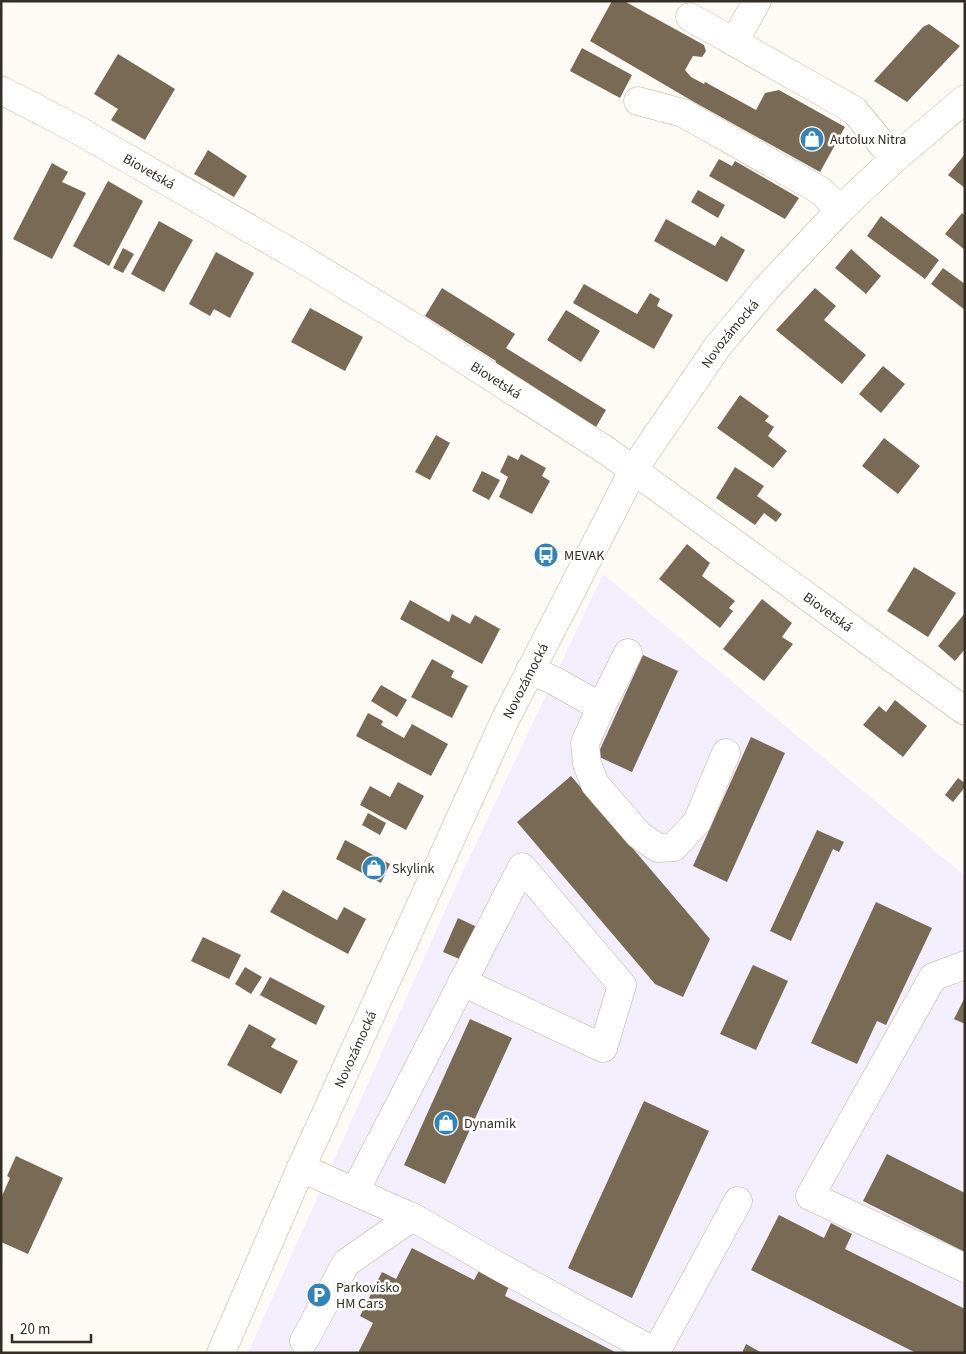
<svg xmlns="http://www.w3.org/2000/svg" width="966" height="1354" font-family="'Source Sans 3',sans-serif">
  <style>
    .industrial { fill: #f2eefc }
    .building { fill: #786a54 }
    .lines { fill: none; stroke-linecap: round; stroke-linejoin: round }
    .minor-casing { stroke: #c2b29b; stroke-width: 29 }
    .major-casing { stroke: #c2b29b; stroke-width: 29 }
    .minor { stroke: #fff; stroke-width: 28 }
    .major { stroke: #fff; stroke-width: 28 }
    .labels { text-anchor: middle; stroke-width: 5; stroke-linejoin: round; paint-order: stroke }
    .poi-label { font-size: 14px; fill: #342e25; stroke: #fff; text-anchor: start }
    .street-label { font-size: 14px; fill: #342e25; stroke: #fff }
  </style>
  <rect width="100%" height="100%" fill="#fefaf5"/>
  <!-- industrial -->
  <path class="industrial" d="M603,574l362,302v477h-717l209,-469z"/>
  <!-- building -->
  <path class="building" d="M612,1h12l80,44 2,6 -4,6 -9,-1 -8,14 6,7 13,7 1,-2 51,28 9,-17 14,-3 66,37 -25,45 -126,-70 -104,-61z
    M929,24l31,22 -53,56 -33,-21 49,-54z
    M582,48l50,27 -12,23 -50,-27z
    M118,54l57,35 -30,51 -34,-20 7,-11 -24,-15z
    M208,150l39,26 -13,21 -40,-23z
    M965,154v34l-17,-13z
    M719,159l13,7 3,-5 64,37 -14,21 -76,-43z
    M52,163l16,9 -6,10 24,11 -34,66 -39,-20z
    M108,181l35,20 -34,65 -36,-20z
    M698,190l27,15 -7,13 -27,-16z
    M962,213l3,3v34l-20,-16z
    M881,216l58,44 -14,19 -58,-43z
    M666,219l49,27 6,-10 24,14 -18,32 -73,-41z
    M159,221l34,19 -29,52 -33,-18z
    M123,248l11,6 -11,19 -10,-5z
    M851,249l30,27 -15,18 -31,-26z
    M216,252l38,21 -24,45 -16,-9 -4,7 -21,-12z
    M943,268l22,16v26l-34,-26z
    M584,284l53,30 13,-21 10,6 -3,7 16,9 -19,34 -81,-46z
    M442,288l73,46 -9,14 100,62 -10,17 -101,-63 1,-3 -71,-45z
    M815,288l21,18 -12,14 42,35 -24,29 -66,-54z
    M310,308l53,29 -18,34 -54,-29z
    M566,310l34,21 -19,31 -34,-22z
    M883,366l22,18 -24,29 -22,-19z
    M740,395l29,21 -4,5 9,6 -6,9 19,15 -14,17 -56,-40z
    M436,435l14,8 -20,37 -15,-8z
    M884,438l36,28 -22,28 -36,-28z
    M521,454l25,14 -4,8 8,5 -18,33 -33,-17 9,-20 -8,-5 8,-17 10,5z
    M735,467l29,19 -7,10 25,18 -6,8 -12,-9 -9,12 -39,-27z
    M482,471l18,9 -11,20 -17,-9z
    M687,544l23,19 -8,13 33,25 -6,7 4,3 -13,17 -61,-49z
    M914,567l42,26 -28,44 -41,-26z
    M762,599l30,24 -10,14 11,7 -29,37 -41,-32z
    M410,600l39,22 3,-8 18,10 5,-9 25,14 -18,35 -82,-45z
    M965,613v36l-10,12 -17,-15z
    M643,655l35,16 -46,101 -35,-16z
    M432,659l22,12 -3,6 17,9 -16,32 -41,-21z
    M381,685l26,15 -10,17 -26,-16z
    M895,700l32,26 -24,31 -40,-32 16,-19 7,6z
    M368,713l15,8 -2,4 23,13 8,-14 36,20 -17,32 -75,-40z
    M751,737l34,16 -58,129 -34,-16z
    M571,776l139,163 -27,58 -28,-13 -138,-162z
    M958,778l7,5v4l-12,15 -8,-7z
    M398,782l26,14 -18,34 -46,-25 10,-19 20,11z
    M368,813l18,10 -6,12 -18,-10z
    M817,830l27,12 -5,10 -6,-3 -42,92 -21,-10z
    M345,840l45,24 -9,19 -45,-24z
    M283,890l54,30 7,-13 22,12 -18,35 -78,-42z
    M876,902l56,26 -46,97 -9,-4 -20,43 -46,-21z
    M458,918l21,10 -15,33 -21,-9z
    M203,937l38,18 -12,24 -38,-18z
    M753,965l35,16 -32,69 -36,-16z
    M245,967l17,10 -11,17 -16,-10z
    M270,977l55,29 -9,19 -56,-30z
    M965,997v27l-11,-5z
    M470,1019l42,19 -67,146 -41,-19z
    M249,1024l27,15 -5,8 27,14 -17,33 -54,-29z
    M644,1101l65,30 -77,167 -64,-30z
    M887,1154l78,39v59l-102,-51z
    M16,1156l47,22 -35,76 -27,-12v-44l9,-20 -3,-2z
    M779,1215l45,23 7,-15 21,11 -7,15 120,60v44h-49l-165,-83z
    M412,1248l62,32 6,-11 29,17 -4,10 112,57h-259l15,-30 -13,-7 22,-44 14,7z
    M746,1344l16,9h-20z"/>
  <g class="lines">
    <defs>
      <g id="minor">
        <path d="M690,17l164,93 40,49"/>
        <path d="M734,42l23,-41"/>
        <path id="s1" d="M1,90l75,39 223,128 121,74 187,120 358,260"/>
        <path d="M638,101l45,12 138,78 19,19"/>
        <path d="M530,670l23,10 48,27 27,-54"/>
        <path d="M601,707l-16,36 2,21 8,20 44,51 19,13 16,-1 23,-25 29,-69"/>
        <path d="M965,965l-32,12 -123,219 155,72"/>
        <path d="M301,1168l111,49 86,49 159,87"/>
        <path d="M355,1191l167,-324 100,118 -19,63 -141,-66"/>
        <path d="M304,1341l42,-78 66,-46"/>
        <path d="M656,1352l82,-151"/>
      </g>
      <g id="major">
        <path id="s2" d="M221,1353l80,-185 203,-446 130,-253 84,-123 48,-57 74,-79 54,-51 71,-60"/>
      </g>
    </defs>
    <!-- minor casing -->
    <use href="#minor" class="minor-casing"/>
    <!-- major casing -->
    <use href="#major" class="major-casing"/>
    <!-- minor -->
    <use href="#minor" class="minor"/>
    <!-- major -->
    <use href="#major" class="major"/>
  </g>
  <!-- icons -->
  <defs>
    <symbol id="shop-disc" viewBox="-11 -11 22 22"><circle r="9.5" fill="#3583b5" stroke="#fff"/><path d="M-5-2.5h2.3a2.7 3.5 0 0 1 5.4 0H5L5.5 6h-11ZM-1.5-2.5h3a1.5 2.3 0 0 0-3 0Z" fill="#fff"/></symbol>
    <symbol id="bus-disc" viewBox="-11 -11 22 22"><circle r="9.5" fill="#3583b5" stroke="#fff"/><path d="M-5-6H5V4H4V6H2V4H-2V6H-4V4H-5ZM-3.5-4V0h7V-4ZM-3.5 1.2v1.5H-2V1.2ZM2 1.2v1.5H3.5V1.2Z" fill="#fff"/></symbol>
    <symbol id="parking-disc" viewBox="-11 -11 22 22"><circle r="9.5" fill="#3583b5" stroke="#fff"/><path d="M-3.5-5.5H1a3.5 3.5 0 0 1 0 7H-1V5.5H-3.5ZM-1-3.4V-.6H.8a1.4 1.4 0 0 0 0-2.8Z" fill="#fff"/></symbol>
  </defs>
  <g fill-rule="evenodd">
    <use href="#shop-disc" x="798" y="125" width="28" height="28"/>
    <use href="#bus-disc" x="532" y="541" width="28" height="28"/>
    <use href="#shop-disc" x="360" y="854" width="28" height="28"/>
    <use href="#shop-disc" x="432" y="1109" width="28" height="28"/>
    <use href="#parking-disc" x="305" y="1281" width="28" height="28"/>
  </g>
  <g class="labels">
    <!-- poi labels -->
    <g class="poi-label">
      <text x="830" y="144">Autolux Nitra</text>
      <text x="564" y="560">MEVAK</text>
      <text x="392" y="873">Skylink</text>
      <text x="464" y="1128">Dynamik</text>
      <text x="336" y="1292">Parkovisko<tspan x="336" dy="16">HM Cars</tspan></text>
    </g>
    <!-- street labels -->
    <g class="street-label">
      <text dy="5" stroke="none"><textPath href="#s1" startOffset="169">Biovetská</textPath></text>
      <text dy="5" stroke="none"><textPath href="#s2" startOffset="1142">Novozámocká</textPath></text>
      <text dy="5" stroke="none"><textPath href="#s1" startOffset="574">Biovetská</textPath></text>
      <text dy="5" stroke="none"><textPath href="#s1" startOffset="979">Biovetská</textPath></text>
      <text dy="5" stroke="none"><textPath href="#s2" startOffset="738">Novozámocká</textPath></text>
      <text dy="5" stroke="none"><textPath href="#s2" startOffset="332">Novozámocká</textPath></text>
    </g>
  </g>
  <!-- border -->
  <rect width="966" height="1354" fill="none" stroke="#342e25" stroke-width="5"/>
  <!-- scale -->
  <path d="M12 1334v8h79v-8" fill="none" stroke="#342e25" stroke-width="2.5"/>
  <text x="20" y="1334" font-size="15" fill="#342e25" stroke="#ffffff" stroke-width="4" paint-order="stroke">20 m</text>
</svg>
